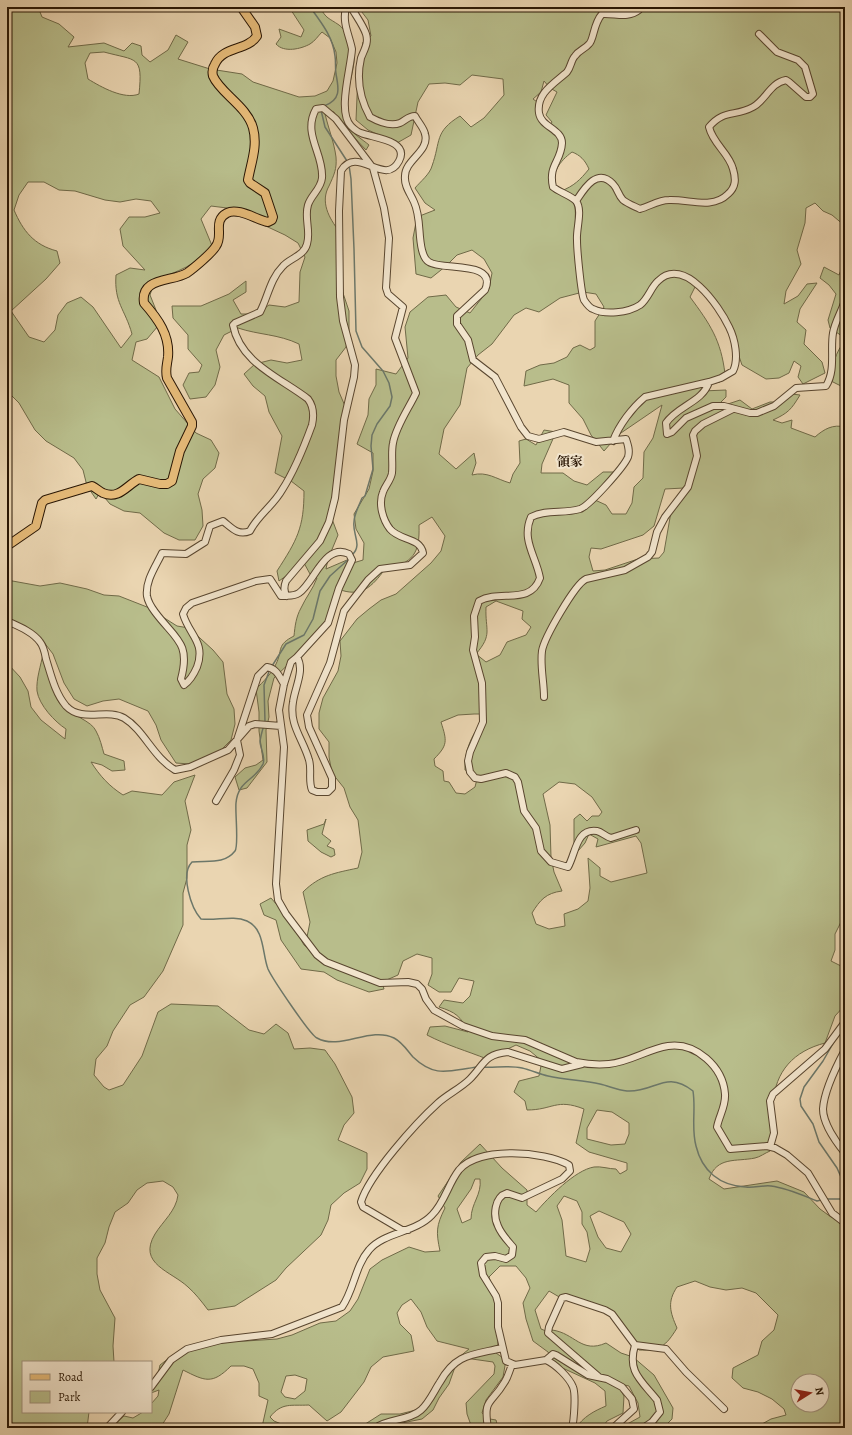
<svg xmlns="http://www.w3.org/2000/svg" width="852" height="1435" font-family="Alegreya,'Noto Serif JP',serif">
  <style>
    .green { fill: #b8bd8b; stroke: #706a48; fill-rule: evenodd }
    .lines { fill: none; stroke-linecap: round; stroke-linejoin: round }
    .stream { stroke: #6c7769; stroke-width: 1.5 }
    .minor-casing { stroke: #59462f; stroke-width: 8 }
    .major-casing { stroke: #291604; stroke-width: 10 }
    .minor { stroke: #f1e4cc; stroke-width: 6 }
    .major { stroke: #e5ba78; stroke-width: 8 }
    .labels { text-anchor: middle; stroke-width: 4; stroke-linejoin: round; paint-order: stroke }
    .quarter-label { font-size: 13px; font-weight: bold; fill: #291604; stroke: #f1e4cc }
  </style>
  <rect width="100%" height="100%" fill="#ead5b1"/>
  <filter id="stains"><feTurbulence type="fractalNoise" baseFrequency=".005" numOctaves="4"/><feColorMatrix values="0 0 0 0 .2 0 0 0 0 .09 0 0 0 0 .02 0 0 0 .5 -.17"/></filter>
  <radialGradient id="worn" r=".72"><stop offset=".6" stop-color="#630" stop-opacity="0"/><stop offset="1" stop-color="#630" stop-opacity=".3"/></radialGradient>
  <!-- green -->
  <path class="green" d="M7,7h31l4,10 17,7 15,13 -6,10 36,-4 20,8 8,-8 9,3 1,9 8,7 18,-12 8,-15 12,7 -10,17 32,10 32,5 11,8 46,15 16,-1 12,-5 6,-10 4,-18 -1,-11 -6,-14 -8,-6c-4,4 -7,9 -12,12 -9,5 -26,9 -34,0l5,-7 -2,-8 22,8 3,-7 -15,-23h31c6,12 9,11 19,18 6,4 14,19 15,26 3,19 -15,58 -7,73 4,9 15,15 22,21l-3,5 -29,-31 -3,-7 -10,-3c3,16 10,32 12,48 1,12 -2,18 -7,29 -9,16 0,32 10,45l-2,44 12,36v21l-3,15 -10,13v16l3,16 6,14 -13,113 6,16 -10,24 -2,10 21,-9 6,3 10,-3 1,-17 -8,-14 -2,-15 15,-25 4,-18v-18l-16,-9 11,-29 1,-16 7,-14v-16l20,5 12,-16 -3,-31 5,-15 18,-15 18,-2 10,12 14,6 19,-24 3,-16 -8,-14 -12,-9 -15,5 -11,11 -15,12 -15,-4 -3,-36 4,-21 18,-7 -10,-7 -10,-15c5,-6 15,-14 17,-22 9,-25 2,-34 28,-50l11,11 13,-9 20,-23 -1,-16 -31,-4 -12,10 -15,-2 -16,1 -11,18 -7,33 -14,8 -29,-13 -12,-10 2,-46 5,-32 8,-6 -3,-16 -10,-13h487v219l-13,-11 -9,-4 -8,-8 -9,5 -1,15 -8,27 4,14 -15,27 -2,13 14,-8 9,-12 10,-1 -17,26 -3,13 9,8 -2,14 18,18 3,11 -22,11 -5,-7 3,-11 -7,-5 -5,12 -10,5 -13,1 -24,-14 -13,-38 -28,-37 -6,-3 -5,10c20,27 31,43 35,77l-5,8 -14,3 -4,6 24,-1v7l-6,6 5,2 15,-5 12,9 18,-7h8l14,-8 8,1c-9,15 -12,18 -27,25l9,3 10,-3 -1,8 24,9c9,-8 18,-13 30,-10v346l-5,1 5,10v137l-4,1 -6,12v16l-4,11 14,7v37l-10,11 -10,27c-31,8 -50,28 -52,61 0,7 1,13 0,19 -1,10 -4,16 -3,28 -5,2 -10,6 -15,7 -19,4 -38,-2 -46,21l15,10 53,-8 27,11 16,17 11,8 14,-1v212h-84l1,-4 9,-5 15,-4 -2,-6 -12,-10 -14,-7 -15,-4 -11,-10 1,-10 25,-13 4,-14 12,-11 4,-15 -22,-22 -14,-5 -16,2 -16,-3 -15,-6 -18,6c-10,15 -7,25 0,41 -11,18 -17,23 -38,22l-10,-11 -17,-27 -51,-14 -12,-7 -14,19 6,19 10,4 1,-3c23,3 29,24 54,13l15,10 12,4 21,18 19,33 -1,11 -9,9h-43l20,-11 -2,-14 -9,-17 -13,-3 8,13 -1,17 -16,8 -5,7h-26c7,-11 18,-17 30,-22l-1,-15 -10,-8 -39,-18 -8,-13 -15,-11 -7,-22 -3,-16 7,-15 -4,-10 -10,-12h-16l-11,11c8,23 13,51 7,76l10,7 -3,17 -17,23 -4,13 8,6 6,1 2,8h-26l-5,-14 -1,-11 28,-29 1,-8 -2,-4 -28,-4 -10,9 -6,17 -10,14 -6,12 -11,9 -25,5 -18,1 -5,3h-15l22,-14h19l16,-4 12,-7 24,-40 17,-14 -32,-8 -10,-14 -6,-15 -10,-13 -9,6 -5,8 3,11 11,11 3,16 -31,6 -12,10 -7,15 -23,30 -14,9 -18,-16c-18,1 -27,-3 -39,12l4,4 17,7h-32l3,-1 6,-27 -9,-4v-13l-6,-14 -9,-3h-13c-19,19 -26,15 -48,4l-14,44 -7,11 -9,3h-42l13,-12 9,2 10,-6h8v-8l7,-8 1,-6 -8,3v-5l5,-5 4,-18 13,-10 42,-14h31l31,-2 15,-4 28,-12 16,-2 14,-10 8,-12 12,-30 12,-9 27,-13 16,5 15,-1c-4,-19 -4,-25 5,-43l-7,-12 23,-34 19,-18 22,24 25,22v15l9,7c12,-14 39,-42 58,-45 7,-1 15,2 22,2l4,5 7,-4v-7l-38,-11 -13,-9 8,-34c-28,-11 -31,1 -57,1l-2,-9 -11,-9 5,-11 20,-5 3,-15 -12,-10 -14,-6 -29,14c-20,-8 -41,-14 -60,-24l3,-8 15,-1 23,6c-7,-16 -13,-20 -29,-25l5,-7 19,3 7,-7 4,-15 -15,-3 -8,14h-12l-11,-7 4,-11v-16l-15,-4 -14,7 -5,14 -16,7 2,7 -15,3 -32,-12 -13,-8 -23,-3 -20,-29 -5,-20 -12,-5 -4,-11 11,-6 19,22 14,25 7,6 -4,-14 3,-15 -7,-30c17,-17 32,-19 55,-24l4,-16 -4,-32 -8,-13 -6,-19 -12,-15 -3,-16v-15l-10,-13v-16l4,-15 15,-27 3,-15 -1,-15 17,-22 12,-10 12,-9 15,-6 35,-31 10,-12 4,-15 -13,-19 -13,8c1,29 -6,38 -34,44 -13,18 -24,29 -47,20l-14,41 -50,48 -6,23 1,16 -3,13 1,32 -20,26 -8,2 -4,-13 10,-9 11,-3 7,-5 -4,-29v-19l-3,-23c7,-7 16,-16 20,-25 7,-14 0,-19 18,-28 1,-10 2,-19 7,-28 5,-11 12,-19 16,-30l-7,-4 -6,-11 -25,18 -2,-10c20,-31 27,-43 27,-80l-13,-10 -16,-8 7,-37 -13,-24 -4,-16 -12,-10 -9,-12 11,-10 16,-4 16,3 15,-3 -3,-16c-21,-10 -40,-9 -61,-16l-14,7 -8,15 4,17 -5,18 -9,12 -16,2 -7,-14 6,-12 10,-1 3,-7 -14,-16v-14l-15,-17 -1,-12h29l28,-12 17,-13v11l-13,8 8,14h15l13,-9 16,2 14,-5 1,-30 5,-15 -7,-14 -13,-8 -58,-27 -16,-2 -10,13 12,29c-16,16 -36,24 -58,32l-5,15 6,15 2,16 -11,13 -11,3 -4,18 27,17 16,32 21,24 15,7 8,13 -4,15 -12,11 -5,15 4,16 1,16 -8,14h-16l-15,-7 -24,-20 -16,-2 -14,-7 -10,-12 -4,7 -9,-13 -4,-16 -9,-12 -28,-17 -11,-11 -16,-27 -12,-12zM104,52c33,9 39,3 35,42 -15,6 -38,-7 -51,-15l-3,-16 5,-10zM544,81l6,7 7,4 -11,23 6,7 -3,5 -10,-7 1,-16 -7,-5 8,-7zM572,152c8,3 13,8 17,17 -9,11 -15,17 -28,22l-7,-2c-2,-17 5,-27 18,-37zM28,182h16l15,8 16,1 30,9 15,2 16,-3 15,2 9,12 -15,4h-16l-9,12 3,17 22,24 -15,-2 -14,7c-2,28 9,34 16,59l-11,14 -28,-41 -12,-10 -14,6 -9,12 -3,15 -11,12 -15,-5 -18,-26 35,-32 14,-16 -3,-12c-23,-6 -34,-20 -43,-41l5,-15zM583,292l13,2 8,13 -9,14v26l-5,3 -10,-5 -7,3 -6,9 -13,6 -14,2 -14,6 -2,15 29,-7 16,6v18l14,16 8,16 13,16 14,-16 44,-30 -9,33 -9,14 -1,26 -9,9 -2,16 -6,11h-14l-6,-9 -11,-5 23,-28h-15l-16,13 -13,-4 -11,-8h-22l1,-9 14,-32 -12,-2 -8,15 -10,-6 -7,2 1,22 -7,11 -3,9c-14,-4 -23,-12 -38,-8l4,-12 -2,-10 -18,16 -17,-15 5,-25 16,-24 7,-37 11,-13 14,-11 22,-29 12,-7 13,4 21,-14zM684,488l-13,24 -7,40 -5,6 -21,1 -33,11 -12,1 -4,-14 2,-9 10,1 42,-14 11,-9 11,-37zM496,601l27,10 -1,8 9,8 -5,8 -19,7 -7,13 -14,7 -10,-8c17,-20 9,-23 10,-47zM474,714h7l1,8c-11,14 -18,30 -17,48l7,3 5,6 -2,8 -10,7 -9,-1 -7,-11 -5,-1 -1,-10 -8,-5 -1,-7c14,-14 13,-18 7,-37l17,-7zM559,782l16,2 17,13 10,15 -3,4h-7l-5,5 -7,-7 -6,5v28l4,4 7,-8 4,-9 9,5 -2,8 40,-11 5,7 6,30 -36,9 -11,-6v-8l-12,-10 2,30 -2,13 -10,8 -14,5 1,12 -16,3 -13,-5 -4,-11c8,-13 14,-20 30,-22l-8,-19 -3,-15 -1,-32 -7,-31zM597,1110l15,2 17,11v11l-4,10 -14,1 -24,-6v-11zM475,1179h5c2,16 -9,24 -9,40l-9,4 -5,-14 14,-20zM564,1196l13,5 5,11v12l5,8 3,17 -4,13 -20,-6 -4,-36 -5,-14zM599,1211l25,11 7,12 -10,18 -15,-4 -8,-11 -8,-21zM295,1375l12,4 -2,12 -10,8 -10,-2 -4,-5 5,-16zM798,1381h24v24h-24z
    M843,265h2v73l-15,-10 -2,-8 8,-26 -7,-9 -9,-7 4,-11 15,8z
    M845,341v47l-16,-8c4,-14 6,-28 16,-39z
    M7,580l33,6 20,-3 27,6 17,6 15,1 28,11 30,19 12,2 24,22 10,12 4,32 7,15 1,15 -4,16 -11,11 -30,13 -14,-1 -15,-23 -5,-15 -8,-14 -29,-12 -16,2 -16,5 -13,-7 -10,-16 -11,-29 -10,-13 -36,-18z
    M43,654c4,13 9,42 19,52 9,9 30,15 34,25 4,7 6,16 8,23l20,7 1,9 -13,1 -10,-6 -11,-3c9,14 18,24 32,33l9,-4 30,4 12,-13 21,-7 -10,26 6,29 -4,15v33l-4,15v32l-20,46 -19,26 -14,8 -17,26 -6,15 -11,13 -2,16 10,12 5,3 14,-5 19,-29 16,-44 13,-8 47,2 31,24 15,4 12,-10 12,9 6,16 16,-1 15,2 10,14 17,33 2,16 -10,12 -6,15 29,13v16l-7,14 -16,10 -13,12 -3,15 -7,15 -35,33 -10,12 -41,26 -27,4c-6,-8 -13,-17 -20,-23 -17,-16 -51,-23 -33,-53 8,-13 21,-23 23,-39l-5,-8 -10,-6 -16,2 -10,7 -9,13 -13,9 -6,15 -4,16 -8,15v16l3,16 15,28 -2,28 1,16h-91v50h66l-2,16h-80v-765l13,14 8,14 3,16 10,13 24,19 1,-10c-11,-7 -27,-24 -29,-38 -1,-12 4,-26 6,-37z
    M326,819l-4,15 9,7 -4,5 7,3 1,6 -4,2 -10,-5 -13,-11 -1,-11 17,-6z"/>
  <g class="lines">
    <!-- stream -->
    <path class="stream" d="M310,7c11,15 23,30 25,49 1,6 0,12 1,18 3,15 5,26 -12,32
      M321,110l4,17 22,34
      M349,165l2,14 3,70 2,82 6,16 21,24 6,12 3,14 -2,9 -13,18 -5,11 -1,11 2,23 -8,27 -3,2c-3,8 -8,16 -8,24 -2,12 9,23 -2,33
      M272,666l14,-22 18,-9 9,-16 7,-28 10,-15 20,-18
      M265,722l-1,-37 6,-16
      M264,726c-2,4 -3,10 -4,15 0,7 6,16 3,23 -8,17 -25,16 -27,39 -1,9 3,43 -1,48 -11,14 -28,9 -43,11 -12,12 -1,46 9,57 15,2 32,-4 46,2 18,8 15,33 21,48 4,9 42,66 49,69 23,13 53,-12 77,0 8,4 13,12 19,19 23,22 37,13 65,10
      M835,1040l-12,21 -19,26 -4,12 1,7 12,18 6,18 18,26 8,18
      M482,1067c12,1 27,-2 40,1 9,2 17,6 26,8 17,4 35,4 52,8 9,2 17,6 27,7 27,2 39,-22 66,0 3,19 -2,37 3,55 6,25 24,40 50,41 8,1 17,-2 25,-1 16,2 31,9 46,15l4,-1
      M826,1199h19"/>
    <defs>
      <path id="minor" d="M351,7c5,9 12,18 15,27 3,9 -2,16 -5,24 -5,22 -1,41 9,59 9,5 20,10 30,6 5,-2 8,-7 15,-7 3,6 9,12 10,18 5,17 -20,26 -20,42 -1,10 5,17 9,26 7,15 4,32 8,48 1,4 3,10 7,12 13,9 69,-2 56,28l-28,26v8l11,16 5,20 22,17 26,50 7,9 11,3 25,-7 32,10 30,-3c2,6 4,12 2,18 -4,10 -39,49 -48,52 -17,5 -33,0 -49,8 -10,23 5,39 9,61 -10,28 -40,11 -61,23l-5,15 1,21 -2,13 9,33 1,39 -13,30 -2,9 2,11 5,6 6,1 25,-6 9,4 3,5 6,29 12,17 5,23 10,11 17,5c8,-14 8,-39 29,-36 5,1 9,6 14,7l25,-8
        M576,201c8,-12 21,-34 37,-17 5,5 5,11 10,16 5,4 11,6 17,9 10,-3 19,-9 29,-9 20,-1 43,10 59,-6 8,-7 8,-15 5,-25 -4,-16 -20,-25 -24,-42 15,-18 26,-10 44,-20 13,-7 17,-24 33,-27l3,2 17,15h4l3,-3 -8,-27 -7,-7 -21,-8 -18,-18
        M709,382c-6,20 -32,24 -43,41l1,11 5,-2 14,-14 27,-12h11l26,7h7l17,-7 22,-18 30,-2c10,-16 4,-36 7,-53 2,-12 9,-22 12,-33
        M613,441c6,-16 19,-33 32,-44l64,-15 12,-4 12,-7c6,-12 2,-32 -4,-44 -10,-21 -45,-72 -71,-46 -7,6 -10,18 -18,24 -12,8 -35,10 -47,4 -3,-1 -7,-6 -9,-9 -3,-7 -7,-50 -7,-60 -1,-11 6,-30 -1,-39 -6,-6 -17,-9 -23,-14 -5,-22 8,-25 9,-44 0,-14 -21,-16 -23,-30 -3,-20 16,-30 28,-41 4,-5 4,-12 8,-16 4,-6 10,-7 14,-12 5,-4 4,-20 13,-30 13,-1 26,5 37,-4l-1,-3
        M287,596c-4,-5 -3,-10 -1,-15l34,-40 9,-19 6,-24 9,-78 10,-43 1,-12 -12,-44 -3,-24 -1,-86 2,-40c16,-27 44,17 58,-10 11,-21 -26,-23 -38,-28 -3,-1 -7,-4 -10,-7 -14,-14 0,-58 1,-77 -3,-15 -10,-26 -6,-42
        M7,621c11,5 26,11 33,21 4,5 5,12 6,17 5,16 9,34 20,47 16,17 41,2 58,12 20,12 29,39 51,52l15,-3 38,-17 21,-24 6,-2 26,2
        M297,657c8,13 -2,30 -4,45 -4,23 10,37 16,58 3,9 -1,21 3,30l5,2h11l4,-4v-10l-23,-51 -2,-12 23,-52 14,-52 24,-31 12,-11 30,-4 13,-12c-3,-16 -23,-12 -33,-24 -7,-9 -12,-25 -7,-37 2,-6 8,-12 9,-19 1,-10 -1,-20 1,-30 3,-17 16,-35 23,-50l-21,-55 8,-31 -15,-13 -2,-6 3,-50 -5,-30 -11,-40 -37,-49 -13,-11 -7,1c-14,25 8,45 6,69 -1,11 -11,17 -14,27 -4,13 3,26 -1,39 -3,12 -17,14 -24,22 -13,13 -15,31 -23,46l-25,11 -2,2c7,38 48,53 75,74 6,8 6,17 4,26 -8,22 -17,45 -30,65 -9,16 -24,25 -32,41 -12,5 -18,-3 -27,-10l-13,5 -5,16 -19,12 -24,-1c-6,13 -17,28 -15,43 1,6 5,12 8,16 20,27 36,30 26,67l3,6c7,-5 10,-11 13,-18 9,-25 -8,-32 -14,-53l3,-6 6,-5 64,-22 14,-2 11,17c7,-1 12,1 18,-3 15,-10 26,-51 50,-39l3,6 -13,28 -11,35 -31,34 -6,5 -7,22 -5,26 5,37 -8,137 2,16 8,14 31,41 9,7 54,21 28,-1 9,2 5,5 4,10 8,11 29,16 29,10 33,4 51,22c10,2 22,3 33,2 21,-2 39,-15 59,-18 28,-4 55,21 57,48 1,12 -6,22 -8,33l13,22 37,-3 8,2 12,7 21,18 24,40 13,10
        M544,697c0,-15 -4,-31 -2,-46 2,-13 33,-67 44,-72l39,-9 23,-13 4,-5 5,-20 8,-15 23,-30 9,-31 -4,-21 2,-4 8,-7 30,-15
        M216,801l18,-31 6,-15 -3,-15 21,-64 9,-9c10,2 12,9 17,17
        M845,1050c-8,15 -21,41 -22,59 0,14 13,33 22,44
        M770,1147l4,-14 -4,-32 3,-7 52,-45 20,-27
        M408,1230h-6l-39,-23 -2,-5c8,-27 55,-79 77,-99 10,-9 23,-15 32,-24 14,-14 14,-25 38,-27l54,17 20,-5
        M635,1345c-8,27 6,35 22,55l3,12 -8,10 -9,6
        M546,1360c9,4 23,17 27,27 3,7 1,33 -1,41
        M599,1377l-51,-44 1,-6 13,-29 4,-1 39,13 7,4 23,31 31,4 20,23 38,37
        M151,1387l20,-27 16,-11 34,-9 51,-6 70,-27c12,-17 13,-41 27,-57 15,-18 46,-17 63,-35 13,-13 16,-31 27,-45 20,-24 85,-19 110,-5l1,6 -8,8 -40,19 -15,-5c-13,4 -14,23 -9,33 3,8 10,15 15,21l-1,8 -6,4 -11,-3 -9,1 -5,6 2,12 13,21 2,7v24l8,34 9,4 31,-5 7,-6 3,1 32,20 19,4 15,8 10,12 2,10 -21,19
        M107,1428l15,-16
        M375,1428c14,-10 34,-7 46,-18 8,-7 13,-19 19,-28 16,-29 33,-27 62,-34
        M488,1428c-5,-30 3,-23 16,-45 4,-5 5,-12 8,-18"/>
      <path id="major" d="M7,546l29,-20 6,-23 3,-3 47,-14c4,2 7,5 11,7 16,7 24,-8 36,-14l21,5h7l5,-3 8,-30 12,-25v-4l-25,-44c-2,-8 0,-13 1,-21 2,-22 -10,-38 -24,-54 -4,-26 28,-21 43,-30 7,-5 25,-20 29,-27 8,-11 -4,-25 11,-33 11,-6 30,7 41,9l4,-2 1,-3 -8,-24 -15,-10 -2,-3c3,-17 10,-34 5,-52 -6,-22 -33,-35 -40,-52 -1,-4 0,-9 2,-12 8,-18 32,-13 42,-28l-2,-9 -14,-20"/>
    </defs>
    <!-- minor casing -->
    <use href="#minor" class="minor-casing"/>
    <!-- major casing -->
    <use href="#major" class="major-casing"/>
    <!-- minor -->
    <use href="#minor" class="minor"/>
    <!-- major -->
    <use href="#major" class="major"/>
  </g>
  <g class="labels">
    <!-- quarter labels -->
    <g class="quarter-label">
      <text x="570" y="466">領家</text>
    </g>
  </g>
  <!-- margin -->
  <rect width="852" height="1435" fill="none" stroke="#ead5b1" stroke-width="24"/>
  <rect x="8" y="8" width="836" height="1419" fill="none" stroke="#291604" stroke-width="2"/>
  <rect x="12" y="12" width="828" height="1411" fill="none" stroke="#291604"/>
  <!-- legend -->
  <rect x="22" y="1361" width="130" height="52" fill="#f1e4cc" stroke="#a1927c"/>
  <rect x="30" y="1374" width="20" height="6" fill="#e5ba78" stroke="#a1927c"/>
  <text x="58" y="1381" font-size="12" fill="#291604">Road</text>
  <rect x="30" y="1391" width="20" height="12" fill="#b8bd8b" stroke="#a1927c"/>
  <text x="58" y="1401" font-size="12" fill="#291604">Park</text>
  <!-- north arrow -->
  <g transform="translate(810 1393) rotate(79)"><circle r="19" fill="#f1e4cc" stroke="#a1927c"/>
  <path d="M0-3L7 15L0 10L-7 15Z" fill="#8f2418"/>
  <text y="-6" font-size="11" font-weight="bold" text-anchor="middle" fill="#291604">N</text>
  </g>
  <rect width="100%" height="100%" filter="url(#stains)"/>
  <rect width="100%" height="100%" fill="url(#worn)"/>
</svg>
